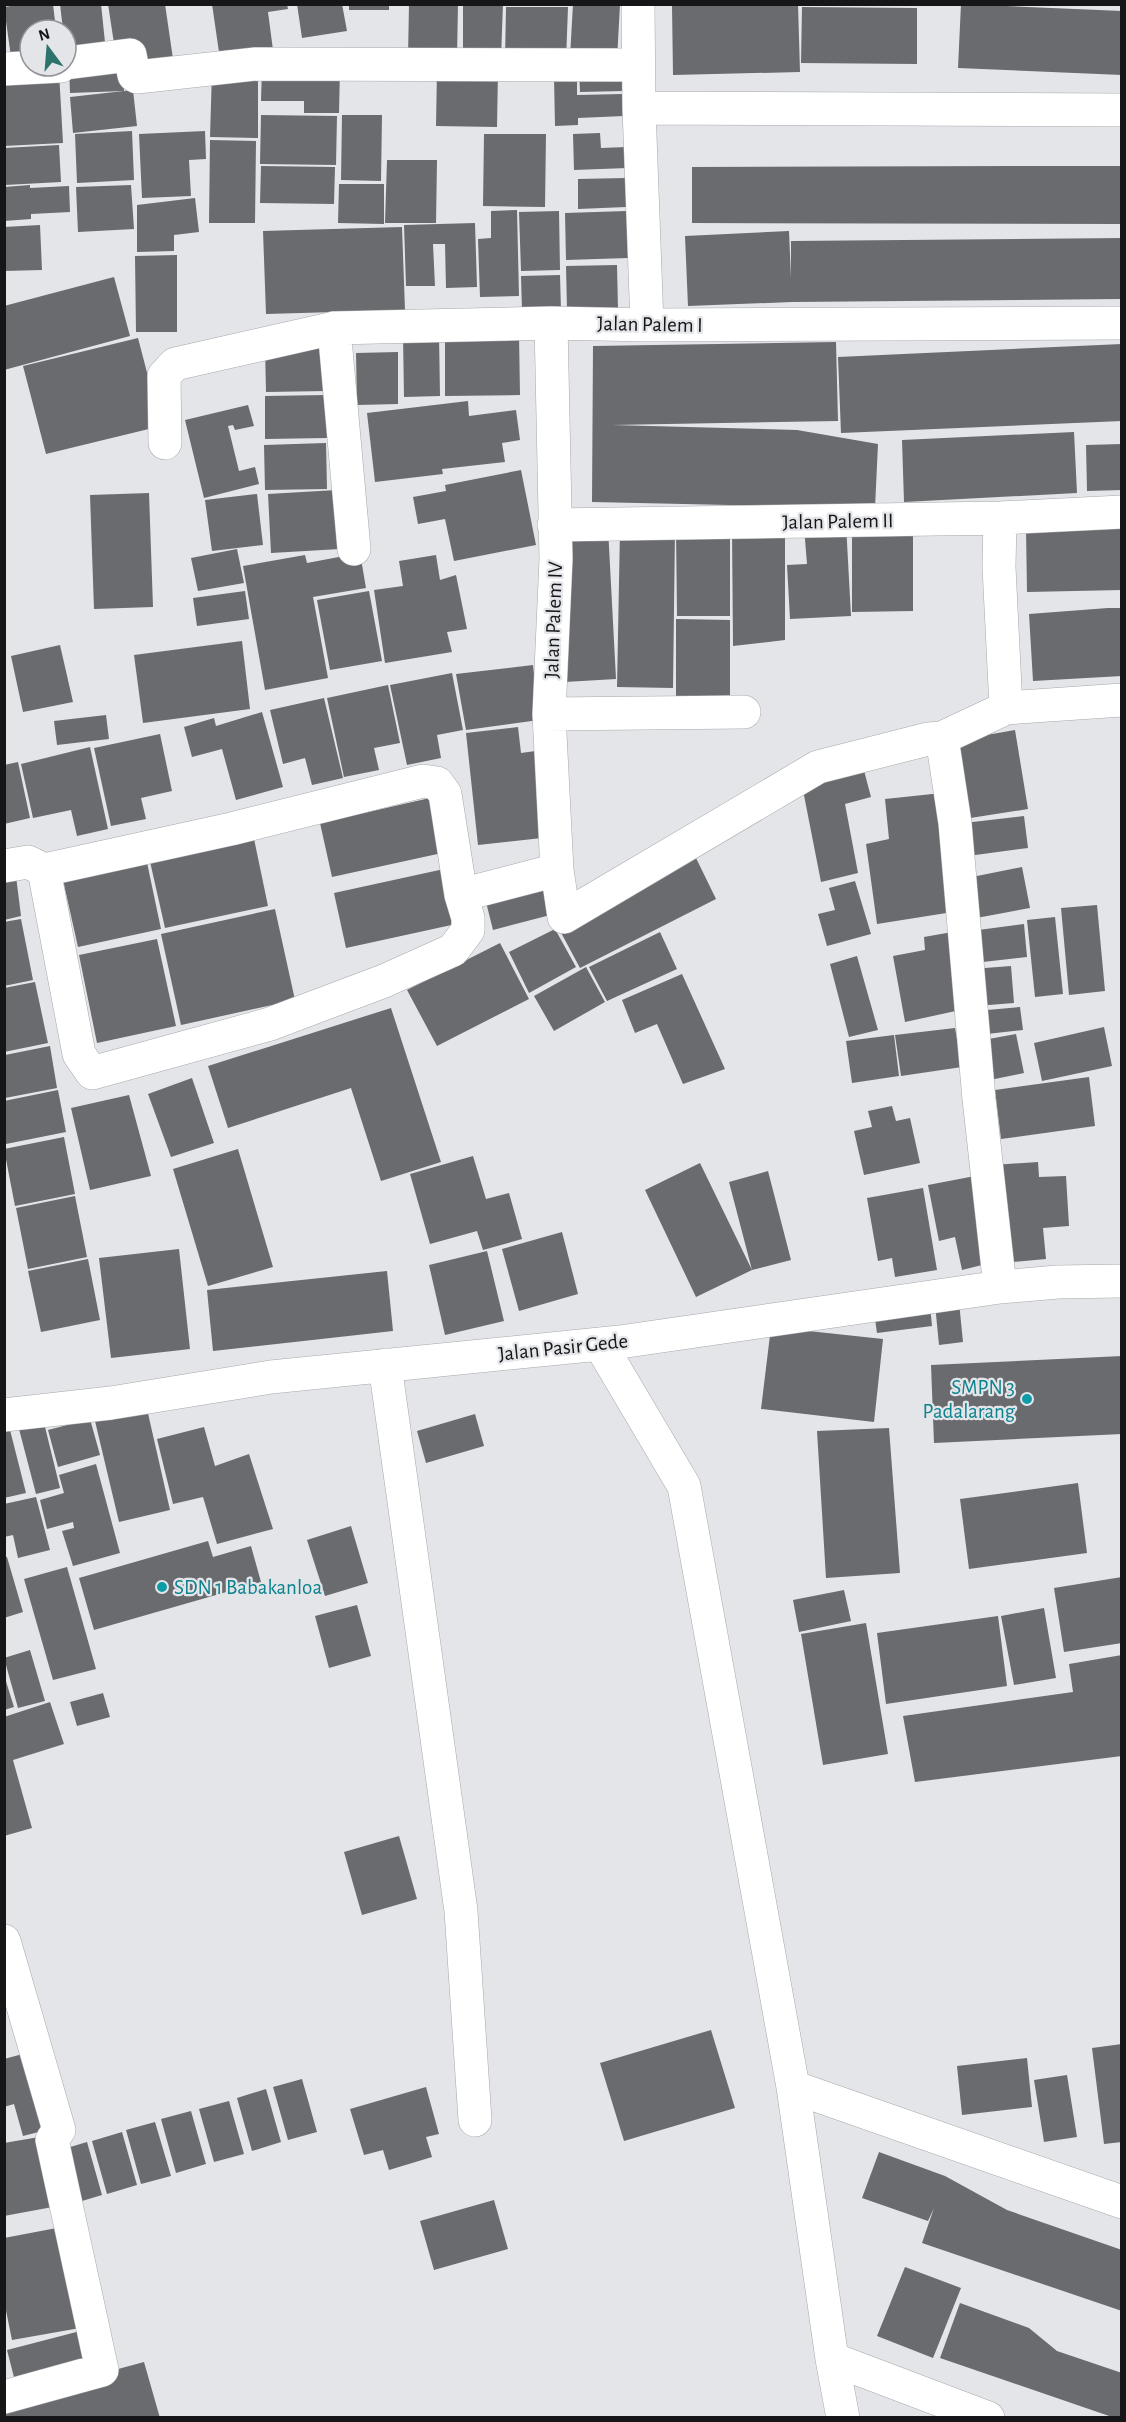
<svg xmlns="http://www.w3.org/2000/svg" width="1126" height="2422" font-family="'Alegreya Sans',sans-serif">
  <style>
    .building { fill: #696b6e }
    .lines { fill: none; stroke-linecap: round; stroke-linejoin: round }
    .minor-casing { stroke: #a6a8ab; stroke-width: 34 }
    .minor { stroke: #fff; stroke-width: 33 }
    .culture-dot { fill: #0f9aa8; stroke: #e3e5e8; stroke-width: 2 }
    .labels { text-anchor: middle; stroke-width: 4.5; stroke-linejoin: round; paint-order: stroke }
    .street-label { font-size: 21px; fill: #161618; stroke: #e3e5e8 }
    .culture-label { font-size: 21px; fill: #0d838f; stroke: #e3e5e8; text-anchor: end }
  </style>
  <rect width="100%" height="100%" fill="#e3e5e8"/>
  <!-- building -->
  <path class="building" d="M24,4h29l3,26h-26v32l-18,2 -8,-57z
    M60,4h41l5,48 -40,4v-26h-3z
    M108,4h57l8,55 -35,6 -23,-15z
    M212,4h75l1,5 -20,3 5,38 -53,9z
    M297,4h45l5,27 -45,7z
    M349,4h40v6h-40z
    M409,4h49l-1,54h-49z
    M463,4h40l-2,54h-38z
    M573,4h47l-3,56 -47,-3z
    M798,4l2,68 -127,3 -1,-69z
    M961,4l161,7v64l-164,-7z
    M506,7h62l-2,54 -61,-1z
    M802,7l115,1v56l-116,-1z
    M122,62l2,29 -54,2 -1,-28z
    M262,67l78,1 -1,45h-35v-12h-43z
    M623,67l1,24 -44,1 -1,-24z
    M437,70l61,1 -1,56 -61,-1z
    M212,71h46v67l-48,-1z
    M59,72l4,71 -59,3v-71z
    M577,76v19l46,-1 1,22 -46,2v7l-23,1 -1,-49z
    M133,90l4,36 -64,7 -3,-36z
    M261,115l76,1 -1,49 -76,-1z
    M342,115h40l-1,66 -40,-1z
    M132,131l2,49 -57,3 -2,-49z
    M205,131l1,28 -17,1 2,36 -49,2 -3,-64z
    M600,133l1,15 26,-1v21l-53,2 -1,-36z
    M484,134h62l-1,73 -62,-1z
    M210,140l46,1 -1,82h-46z
    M59,145l2,37 -56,3 -1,-37z
    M387,160h50l-1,63h-51z
    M261,166l74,1 -1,37 -74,-1z
    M1061,166h61v58l-430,-1v-56z
    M626,178v29l-48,2v-30z
    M339,184h45v40l-46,-1z
    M30,185v3l39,-2 1,26 -39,2v5l-27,2v-34z
    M131,185l3,44 -56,3 -2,-45z
    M195,198l4,34 -25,3v16l-37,1v-47z
    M517,210l2,86 -39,1 -2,-58 13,-1v-27z
    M559,211l1,59 -39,1 -2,-59z
    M627,211l1,47 -62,2 -1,-47z
    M475,223l2,64 -31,1 -1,-44h-12l2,42h-29l-2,-61z
    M40,225l2,45 -38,1v-44z
    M402,227l3,83 -139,4 -3,-83z
    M789,231l2,47v-37l331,-3v61l-330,3 -104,4 -3,-70z
    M177,255v77h-41l-1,-76z
    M617,265l1,44 -51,1 -1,-44z
    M560,275l1,36h-39l-1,-35z
    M114,277l16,59 -126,34v-64z
    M439,334l1,62 -36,1 -1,-62z
    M519,334l1,61 -75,1v-61z
    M138,338l23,88 -115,28 -23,-88z
    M836,342l2,79 -226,4 185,5 81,14 -3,64 -283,-6 1,-156z
    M1122,344v77l-281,12 -3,-76z
    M326,346l1,45 -61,1 -1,-45z
    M398,352v52l-41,1 -1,-52z
    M326,395l1,43 -62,1v-43z
    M468,401l1,15 47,-6 4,30 -18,3 3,19 -63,7 1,5 -68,8 -8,-69z
    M248,405l6,21 -19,4 -2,-5 -5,1 11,45 16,-4 4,17 -55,14 -19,-78z
    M1074,432l3,61 -173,9 -2,-62z
    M326,443l1,46 -62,1 -1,-45z
    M1122,444v46l-35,1 -1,-46z
    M521,470l15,75 -82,16 -9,-42 -27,5 -5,-27 33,-6 -1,-6z
    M337,490l3,59 -69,4 -3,-59z
    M149,493l4,114 -59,2 -4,-114z
    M257,494l6,51 -51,6 -7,-51z
    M846,524l5,92 -61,3 -3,-54 20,-1 -3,-37z
    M785,525v115l-52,6 -1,-117z
    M852,525h61v86l-61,1z
    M1122,526v64l-95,2 -1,-64z
    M608,528l8,151 -51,3 -10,-151z
    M620,530h55l-2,158 -56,-1z
    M676,530l54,1v85h-53z
    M237,549l7,34 -46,8 -7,-33z
    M360,553l6,35 -53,9 15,81 -63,12 -22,-124 62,-11 2,8z
    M436,555l4,25 16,-5 11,54 -20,3 5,20 -67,11 -11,-73 29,-4 -4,-25z
    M245,591l4,28 -52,7 -4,-28z
    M369,591l13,70 -52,9 -13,-70z
    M1108,608h14v68l-89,5 -4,-67z
    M676,619l54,1v85h-54z
    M242,641l8,68 -107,14 -9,-68z
    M60,645l13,57 -50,10 -12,-56z
    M533,665l6,55 -73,10 -10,-56z
    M452,673l11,57 -26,5 4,23 -34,7 -17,-80z
    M388,685l12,58 -26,5 5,22 -35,7 -17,-79z
    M324,698l19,80 -31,7 -7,-27 -22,6 -13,-54z
    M262,712l21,75 -47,13 -14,-51 -30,8 -8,-30 30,-9 2,8z
    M106,715l3,24 -52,6 -3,-24z
    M518,727l3,26 22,-3 4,39 -11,2 6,47 -64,7 -12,-112z
    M1015,730l13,79 -64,10 -12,-78z
    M160,734l12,57 -31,7 5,21 -35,7 -17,-78z
    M90,747l18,82 -31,7 -6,-26 -38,8 -12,-54z
    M18,762l12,56 -26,6v-59z
    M862,763l9,34 -26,7 13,69 -37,9 -20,-102z
    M942,793l17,118 -82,13 -11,-80 23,-5 -4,-40z
    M430,798l12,55 -110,24 -12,-54z
    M1024,816l4,32 -60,8 -4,-33z
    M253,834l15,72 -103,22 -16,-71z
    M145,853l16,76 -83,18 -17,-76z
    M696,858l20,41 -136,69 -22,-41z
    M1022,867l8,41 -59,11 -4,-41z
    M15,868l6,48 -17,4v-50z
    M444,869l12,55 -110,24 -12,-55z
    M550,881l8,32 -65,17 -8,-32z
    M855,881l16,53 -44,12 -9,-32 17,-4 -6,-22z
    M1097,905l8,86 -36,4 -8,-87z
    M275,909l20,91 -114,25 -20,-91z
    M1055,917l8,77 -28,3 -8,-77z
    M21,919l12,61 -29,6v-64z
    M1024,924l3,33 -53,6 -3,-32z
    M555,929l21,38 -47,26 -20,-41z
    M958,931l7,78 -60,13 -12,-66 32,-6 -1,-13z
    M660,932l17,37 -70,32 -18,-34z
    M157,939l19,87 -79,17 -18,-88z
    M500,943l29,56 -92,47 -30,-56z
    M857,956l21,74 -29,7 -19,-73z
    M1011,966l3,37 -38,3 -4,-37z
    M586,967l19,35 -51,29 -20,-35z
    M682,974l43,95 -42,15 -26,-60 -22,9 -13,-33z
    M35,982l13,61 -44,9v-64z
    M1020,1007l3,23 -45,5 -2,-24z
    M391,1008l50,154 -60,19 -30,-93 -123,40 -20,-62z
    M1104,1027l8,39 -70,15 -8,-38z
    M955,1028l7,39 -61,9 -6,-41z
    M1016,1034l8,39 -34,7 -7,-40z
    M894,1035l5,41 -47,7 -6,-42z
    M50,1046l7,42 -52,10v-43z
    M1089,1077l6,49 -94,13 -6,-49z
    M192,1078l22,65 -43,14 -23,-63z
    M58,1090l8,42 -60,12 -2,-43z
    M129,1095l22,81 -61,14 -19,-82z
    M892,1106l4,15 14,-3 10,45 -56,12 -10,-44 18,-4 -4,-16z
    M64,1137l11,57 -60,12 -11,-57z
    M238,1149l35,118 -65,19 -35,-117z
    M473,1156l13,43 23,-6 13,46 -39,11 -6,-19 -47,13 -20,-70z
    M1038,1162l1,15 27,-1 3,50 -26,2 3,31 -45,4 -8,-98z
    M700,1163l52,107 -56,27 -51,-107z
    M768,1171l23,89 -39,10 -23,-88z
    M975,1176l19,86 -32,8 -7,-33 -16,4 -11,-56z
    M923,1188l14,82 -42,7 -3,-19 -14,3 -11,-63z
    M75,1196l12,61 -59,12 -12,-61z
    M562,1232l16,62 -59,17 -17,-62z
    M179,1249l11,100 -79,9 -12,-100z
    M487,1251l17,70 -59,14 -16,-70z
    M88,1259l12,61 -59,12 -13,-61z
    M387,1271l6,60 -180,20 -6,-61z
    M959,1302l4,40 -24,3 -4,-41z
    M930,1305l2,21 -55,7 -3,-21z
    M771,1327l112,12 -9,83 -113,-13z
    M1122,1356v78l-188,9 -3,-78z
    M147,1409l23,101 -51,12 -24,-101z
    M475,1414l9,32 -58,17 -9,-32z
    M90,1419l10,36 -42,12 -10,-37z
    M44,1423l16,65 -24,6 -17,-65z
    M204,1427l11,39 34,-12 24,75 -56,15 -14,-47 -30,7 -16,-65z
    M889,1428l11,145 -74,5 -9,-147z
    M10,1430l16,63 -22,5v-67z
    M96,1464l24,89 -47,13 -11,-35 12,-3 -1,-6 -26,7 -7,-29 24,-7 -5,-18z
    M1078,1483l9,70 -118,16 -9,-70z
    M36,1497l14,53 -32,8 -5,-23 -9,2v-33z
    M351,1526l17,57 -43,13 -18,-56z
    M208,1541l5,16 38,-11 10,36 -167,48 -15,-52z
    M4,1557h3l16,55 -19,6z
    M67,1567l29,102 -43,11 -29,-101z
    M1122,1577v66l-58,9 -10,-64z
    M844,1590l7,31 -52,11 -6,-32z
    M357,1605l14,51 -42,12 -14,-52z
    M1044,1608l12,70 -42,7 -13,-69z
    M998,1616l9,70 -121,18 -9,-71z
    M866,1623l22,131 -65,11 -22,-131z
    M30,1650l15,51 -27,7 -14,-50z
    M1122,1655v101l-207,26 -12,-66 170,-24 -4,-28z
    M4,1675l10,32 -10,3z
    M103,1693l7,24 -33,9 -7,-24z
    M50,1702l14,42 -51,16 19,68 -28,8v-119z
    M399,1836l18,63 -55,16 -18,-63z
    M711,2030l24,78 -111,33 -24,-78z
    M1122,2044v98l-18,2 -12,-96z
    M34,2051l20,77 -31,8 -9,-32 -10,3v-48z
    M1027,2058l5,49 -70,8 -5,-49z
    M1067,2075l10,62 -33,5 -10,-62z
    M302,2079l15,53 -29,8 -15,-53z
    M426,2087l13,47 -13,3 6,20 -43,13 -6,-20 -19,5 -14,-46z
    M266,2089l15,53 -29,9 -15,-53z
    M229,2101l15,53 -30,8 -15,-53z
    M191,2111l15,53 -30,9 -15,-54z
    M155,2122l16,54 -30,8 -15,-54z
    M122,2132l15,53 -30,9 -15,-53z
    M45,2136l13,70 -54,10v-73z
    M87,2142l15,53 -30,9 -15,-53z
    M879,2152l66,24 62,34 115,40v61l-200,-68 12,-35 -6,13 -66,-23z
    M494,2200l14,49 -74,21 -14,-49z
    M62,2227l18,101 -68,12 -8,-39v-63z
    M905,2267l56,21 -28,70 -56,-22z
    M960,2303l69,25 28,23 65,22v45h-7l-175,-60z
    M88,2329l10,39 -81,21 -10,-39z
    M144,2362l16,56h-156v-13l70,-24z"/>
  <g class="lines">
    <defs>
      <path id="minor" d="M638,4l1,104 8,217
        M66,63l64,-8 4,20 3,2 119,-13 382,1
        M4,69l57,-3
        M639,108l483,2
        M551,323l5,236 -7,155 8,156 7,47 254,-150 110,-28 14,-1 64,-30 116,-8
        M334,328l20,221
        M165,443l-1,-67 11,-12 159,-36 217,-5 96,2 475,-2
        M1000,518l-1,49 7,141
        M554,525l446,-7 122,-6
        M549,714l195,-2
        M942,738l13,85 24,276 21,188
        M4,866l24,-4 16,8 187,-41 192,-48 14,2 8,11 16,101 7,23v12l-15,20 -69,31 -114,43 -178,49 -13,-19 -35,-184
        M461,895l96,-25
        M600,1344l84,142 109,601 39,272 11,59
        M385,1365l76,546 14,209
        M4,1415l107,-12 160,-26 349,-35 380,-55 58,-5 64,-1
        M4,1941l55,189 -7,10 50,230 -98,27
        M793,2087l329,115
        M832,2359l156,59"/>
    </defs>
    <!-- minor casing -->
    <use href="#minor" class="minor-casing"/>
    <!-- minor -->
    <use href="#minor" class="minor"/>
  </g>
  <!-- markers -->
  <g class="culture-dot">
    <circle cx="1027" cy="1399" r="6"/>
    <circle cx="162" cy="1587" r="6"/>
  </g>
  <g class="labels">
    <!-- street labels -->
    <g class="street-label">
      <text transform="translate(650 324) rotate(1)" y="7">Jalan Palem I</text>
      <text transform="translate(838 521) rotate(-1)" y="7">Jalan Palem II</text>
      <text transform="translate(553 620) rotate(-88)" y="7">Jalan Palem IV</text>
      <text transform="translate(563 1347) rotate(-6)" y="7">Jalan Pasir Gede</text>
    </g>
    <!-- culture labels -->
    <g class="culture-label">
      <text x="1015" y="1394">SMPN 3<tspan x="1015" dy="24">Padalarang</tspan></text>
      <text x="174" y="1594" text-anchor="start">SDN 1 Babakanloa</text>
    </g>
  </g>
  <!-- border -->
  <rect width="1126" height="2422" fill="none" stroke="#161618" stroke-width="12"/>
  <!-- north arrow -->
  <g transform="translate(48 48) rotate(344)"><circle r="28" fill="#e3e5e8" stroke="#919295" stroke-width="1.5"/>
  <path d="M0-4.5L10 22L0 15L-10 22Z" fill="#2b736b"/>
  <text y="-9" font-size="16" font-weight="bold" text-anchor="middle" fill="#161618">N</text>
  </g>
</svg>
